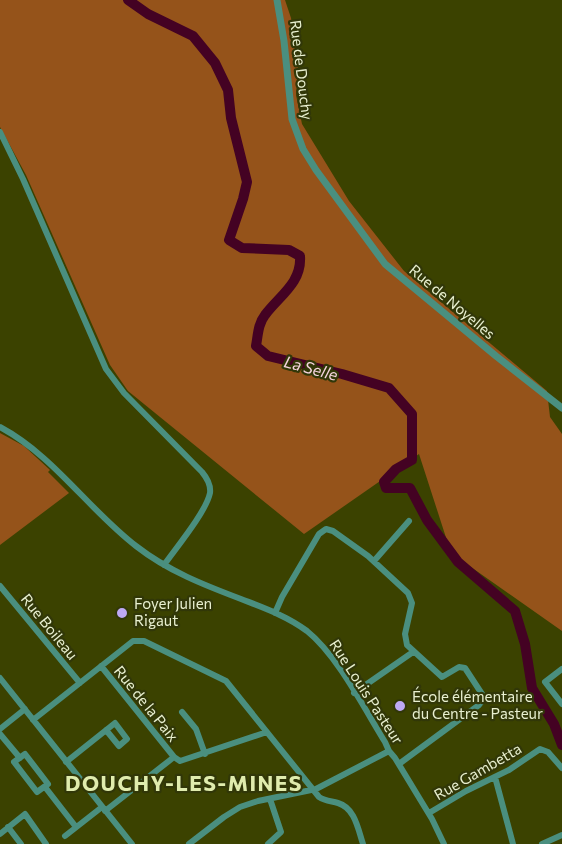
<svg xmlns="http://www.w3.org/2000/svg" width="562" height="844" font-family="Commissioner,sans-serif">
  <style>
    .green { fill: #95531a }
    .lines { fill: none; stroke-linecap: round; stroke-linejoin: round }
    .river { stroke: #440223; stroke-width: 10 }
    .minor { stroke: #4a8f7f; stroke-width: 6 }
    .tertiary { stroke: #4a8f7f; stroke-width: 7 }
    .poi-dot { fill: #bea9f5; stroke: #313708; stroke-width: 2 }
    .labels { text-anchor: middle; stroke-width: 4.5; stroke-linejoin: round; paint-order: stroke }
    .street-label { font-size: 15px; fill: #e9f0d0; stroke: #313708 }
    .poi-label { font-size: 15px; fill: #e9f0d0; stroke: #313708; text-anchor: start }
    .water-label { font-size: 16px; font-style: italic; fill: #f6d5df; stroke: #313708 }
    .district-label { font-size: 21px; font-weight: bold; letter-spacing: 1.5px; fill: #e0ecad; stroke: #313708 }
  </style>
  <rect width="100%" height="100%" fill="#3b4200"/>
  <!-- green -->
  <path class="green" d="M0,0h285l6,18 7,47 -2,30 6,29 47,77 55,70 143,120 3,26 12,17v197l-111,-78 -32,-99 -115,80 -176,-143 -18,-26 -84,-190 -26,-48z
    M0,433l24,13 26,24 -2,2 21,21 -69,52z"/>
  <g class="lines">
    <!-- river -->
    <path class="river" d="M128,0l20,14 45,22 22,27 13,27 3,28 16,64 -4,17 -14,41 13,8 47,2 11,6c2,27 -21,40 -35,59 -7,9 -7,20 -9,31l12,10 74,18 47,14 23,26v46l-16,9 -12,13 2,6h24l17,32 31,42 57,49 10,33 7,44 22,36 8,21"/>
    <!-- minor -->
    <path class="minor" d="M0,132l23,47 83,190 18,24 78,79c5,6 9,13 8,21 -4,19 -34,55 -46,72
      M0,427c54,29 88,82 136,119 32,25 68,39 105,53 23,9 46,17 66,32 30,24 57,77 78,111l4,9 6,7 37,61 12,25
      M374,561l35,-40
      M0,586l80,97
      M275,613l7,-16 37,-63 7,-5 7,2 35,25 40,37 4,10 -7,31 2,11 35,32 17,-10 6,1 17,26 1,6 -4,5 -80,59
      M101,666l73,91 6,4 87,-29
      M562,669l-17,13 17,22
      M0,678l132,166
      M354,693l59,-41
      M182,712l14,17 9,25
      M33,720l100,-79h11l82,40 93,116c6,4 12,4 19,6 17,5 20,26 25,41
      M0,729l25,-20
      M0,734l20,24
      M25,754l23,30 -11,8 -23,-30z
      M66,762l49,-39 12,16 -8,7 -13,-16
      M495,777l18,67
      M45,787l31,40
      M105,811l69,-54
      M429,813l37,-22 43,-21 31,-21 8,3 14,16
      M8,827l13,17
      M0,834l25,-20 21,30
      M65,836l37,-29
      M189,844l35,-27 16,-10 18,-6 58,-12 73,-38
      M268,844l13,-12 -11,-33
      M542,844l20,-9"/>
    <!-- tertiary -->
    <path class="tertiary" d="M277,0l7,41 8,78 11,30 13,21 69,94 111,92 66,52"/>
  </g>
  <!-- markers -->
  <g class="poi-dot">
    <circle cx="122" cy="613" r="6"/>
    <circle cx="400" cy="706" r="6"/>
  </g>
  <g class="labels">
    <!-- street labels -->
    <g class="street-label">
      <text transform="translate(301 70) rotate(83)" y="5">Rue de Douchy</text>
      <text transform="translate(452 302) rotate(40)" y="5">Rue de Noyelles</text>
      <text transform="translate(49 627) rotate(51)" y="5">Rue Boileau</text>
      <text transform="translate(366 692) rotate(57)" y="5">Rue Louis Pasteur</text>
      <text transform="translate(146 704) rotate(51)" y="5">Rue de la Paix</text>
      <text transform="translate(478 772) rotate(-30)" y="5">Rue Gambetta</text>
    </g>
    <!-- poi labels -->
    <g class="poi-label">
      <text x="134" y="609">Foyer Julien<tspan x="134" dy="17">Rigaut</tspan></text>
      <text x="412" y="702">École élémentaire<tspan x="412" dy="17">du Centre - Pasteur</tspan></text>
    </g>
    <!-- water labels -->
    <g class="water-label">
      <text transform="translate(311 368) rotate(15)" y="6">La Selle</text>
    </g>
    <!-- district labels -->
    <g class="district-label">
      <text x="184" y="791">DOUCHY-LES-MINES</text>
    </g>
  </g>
</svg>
